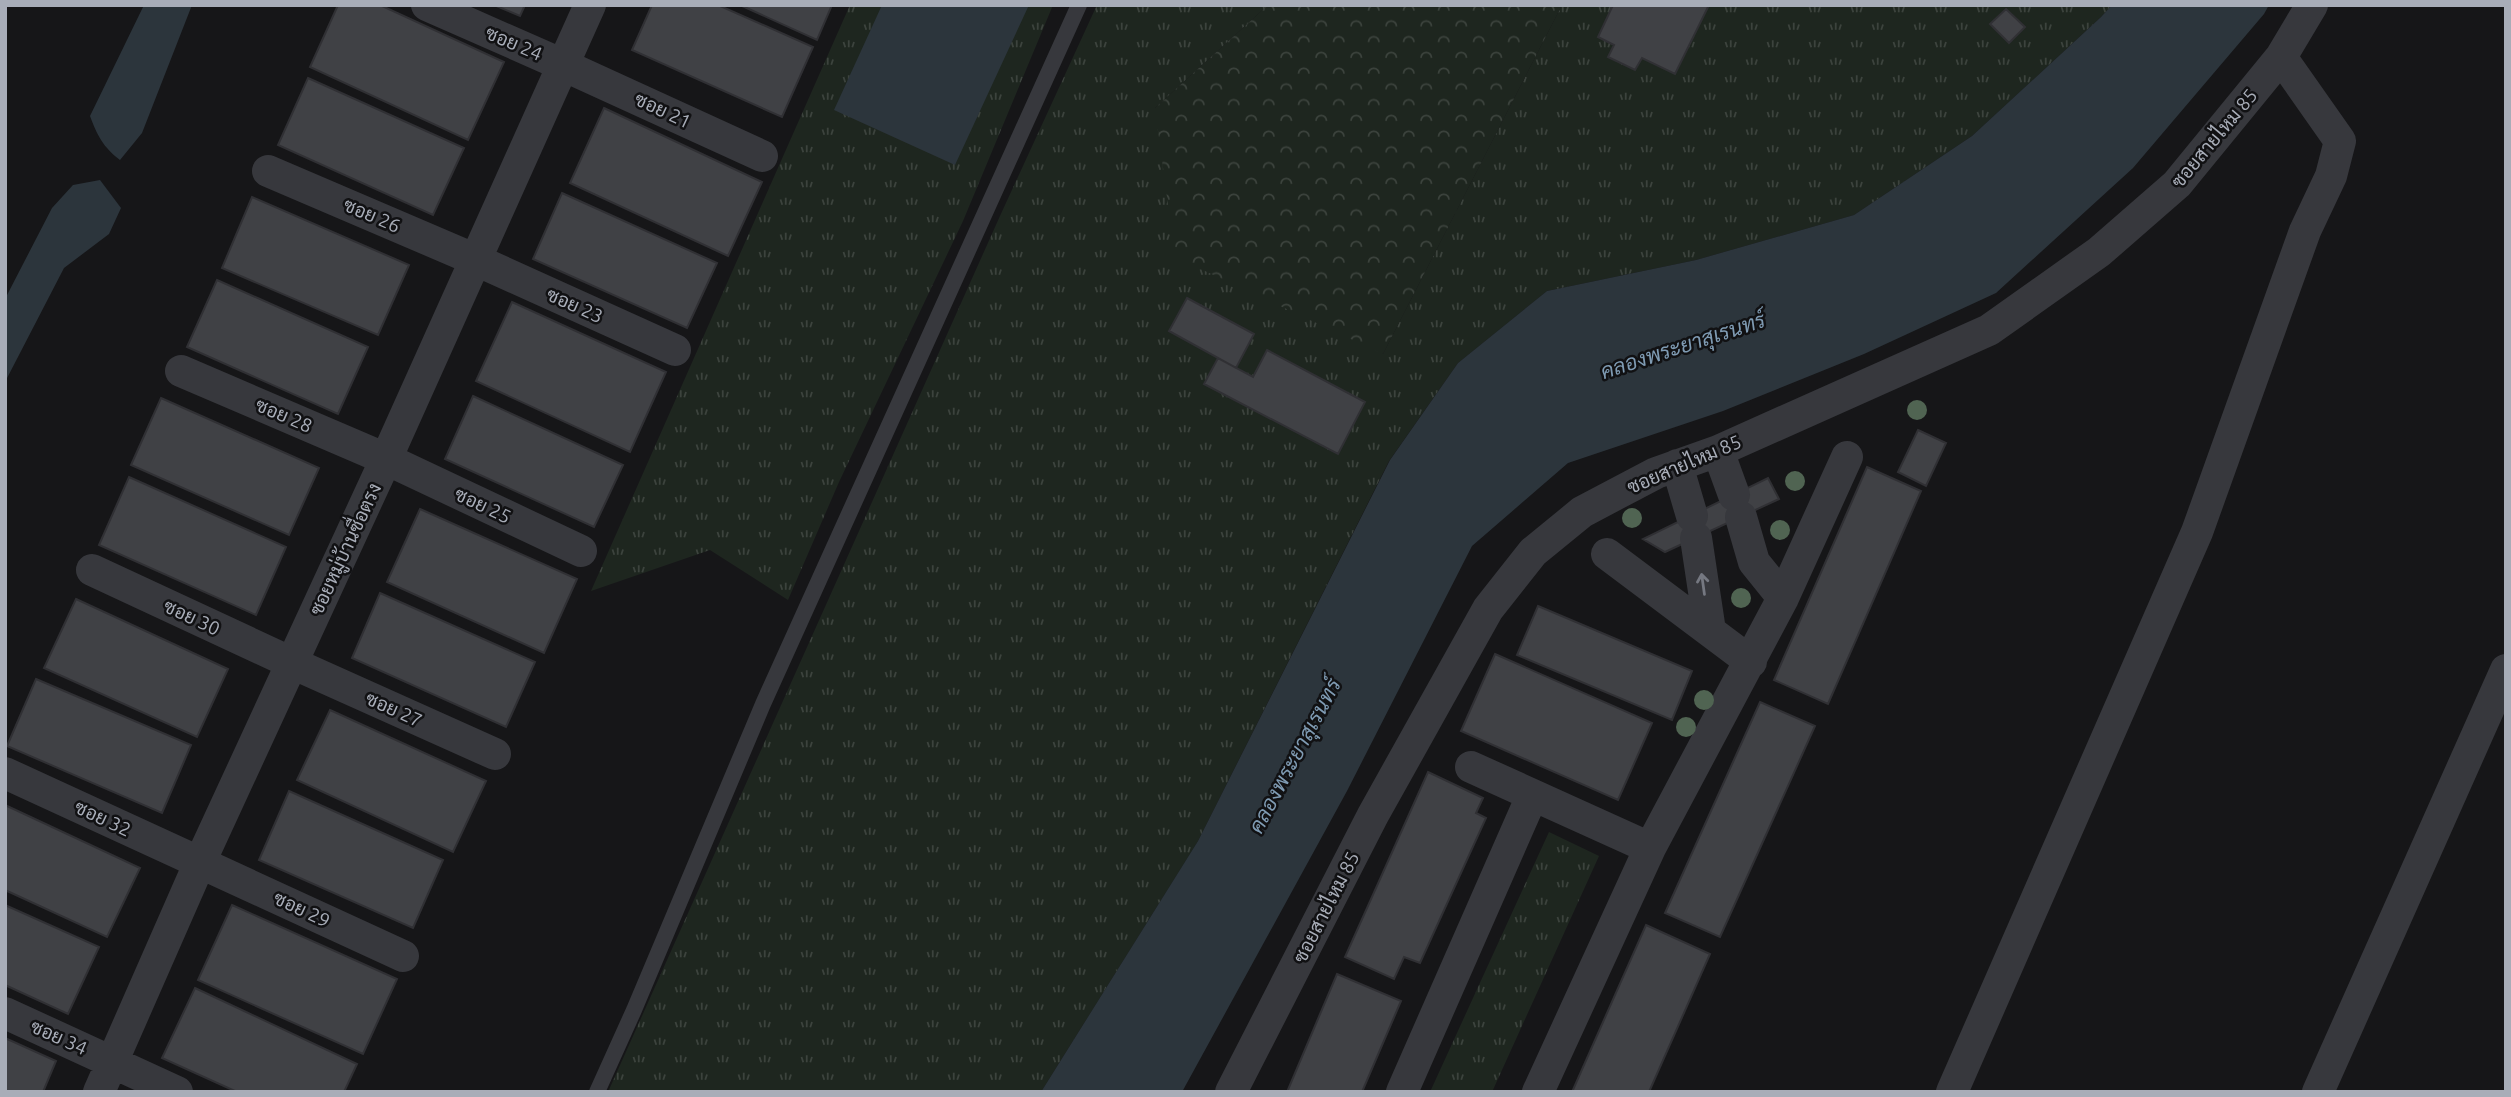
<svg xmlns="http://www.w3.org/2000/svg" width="2511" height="1097" font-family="Ubuntu,Sarabun,sans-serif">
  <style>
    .grass { fill: url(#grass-tufts) }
    .forest { fill: url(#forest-crowns) }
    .water { fill: #2c353c }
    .building { fill: #404145; stroke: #303034; stroke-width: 2 }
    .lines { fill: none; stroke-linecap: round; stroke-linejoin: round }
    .lane { stroke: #37383d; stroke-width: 16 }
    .street { stroke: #37383d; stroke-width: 32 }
    .tree { fill: #506452 }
    .oneway { stroke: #757881 }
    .labels { text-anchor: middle; stroke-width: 5; stroke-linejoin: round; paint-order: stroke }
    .street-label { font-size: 19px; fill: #a8adb8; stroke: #111113 }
    .water-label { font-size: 21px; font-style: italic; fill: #7f9bb3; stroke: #111113 }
  </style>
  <defs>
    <pattern id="grass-tufts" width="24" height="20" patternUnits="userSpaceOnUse" patternTransform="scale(1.75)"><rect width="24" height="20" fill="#1e261f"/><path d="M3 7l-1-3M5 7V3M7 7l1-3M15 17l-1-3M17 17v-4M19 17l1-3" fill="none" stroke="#3c433d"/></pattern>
    <pattern id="forest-crowns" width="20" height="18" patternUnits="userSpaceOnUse" patternTransform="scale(1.75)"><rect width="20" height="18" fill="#1e261f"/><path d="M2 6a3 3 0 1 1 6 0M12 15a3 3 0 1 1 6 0" fill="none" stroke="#3c433d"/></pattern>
  </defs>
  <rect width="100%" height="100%" fill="#161618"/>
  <!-- grass -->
  <path class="grass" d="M850,5h203l-90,216 -124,261 -51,118 -78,-50 -119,41z
    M1097,5h171l-113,103 228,246 179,-349h550l-11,12 -129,119 -118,79 -158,45 -149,31 -89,72 -69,98 -191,380 -157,251h-433l392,-876z
    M1549,832l50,24 -107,236h-62z"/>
  <!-- forest -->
  <path class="forest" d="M1268,5h294l-179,349 -208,-97 -20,-149z"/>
  <!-- water -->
  <path class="water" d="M144,5h48l-50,128 -22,27c-17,-13 -23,-25 -30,-44z
    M882,5h147l-74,160 -121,-55z
    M2112,5h157l-5,9 -131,154 -137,125 -132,61 -141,57 -155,52 -96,83 -125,245 -165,301h-141l157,-251 192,-381 68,-97 89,-72 149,-31 158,-45 118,-79 129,-119z
    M100,180l21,28 -12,26 -45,34 -59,114v-83l47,-91 21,-23z"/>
  <!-- building -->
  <path class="building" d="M338,5h42l124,57 -36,78 -158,-73z
    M494,5h31l-5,11z
    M652,5h66l95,42 -31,70 -150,-67z
    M740,5h92l-15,35z
    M1613,5h96l-34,69 -33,-16 -7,12 -27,-13 6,-12 -16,-8z
    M2006,9l19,18 -16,16 -19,-19z
    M308,78l156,70 -31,67 -155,-70z
    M604,108l158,74 -34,74 -158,-73z
    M562,193l155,70 -30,65 -154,-69z
    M252,197l157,68 -31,70 -156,-67z
    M217,280l151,67 -30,67 -151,-67z
    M1187,298l67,36 -18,34 -67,-37z
    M512,302l154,70 -36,80 -154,-71z
    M1267,350l98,52 -27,52 -134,-70 14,-26 35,19z
    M473,396l150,69 -29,62 -149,-68z
    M161,398l158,70 -30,67 -158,-70z
    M1918,430l28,13 -20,43 -28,-14z
    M1867,467l54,24 -93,213 -54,-24z
    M129,477l157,70 -30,68 -157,-70z
    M1768,478l11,21 -114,53 -22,-13z
    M420,509l157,70 -33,74 -157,-71z
    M380,593l155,69 -29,65 -154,-69z
    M76,599l152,70 -31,68 -153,-69z
    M1538,606l154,65 -20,49 -155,-65z
    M1495,654l157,69 -34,77 -157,-69z
    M36,679l155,66 -29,68 -155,-67z
    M1760,702l55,24 -95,211 -55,-24z
    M330,710l156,71 -33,71 -156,-72z
    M1428,772l55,26 -7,15 10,5 -66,145 -16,-6 -10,22 -49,-22z
    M289,791l154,69 -30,68 -154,-68z
    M5,805l135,63 -33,69 -102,-47z
    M5,905l94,42 -31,67 -63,-29z
    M232,905l165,74 -34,75 -165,-74z
    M1646,925l64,29 -61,138h-77z
    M1337,974l64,27 -39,91h-75z
    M195,988l162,76 -13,28h-107l-75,-34z
    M5,1038l51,23 -13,31h-38z"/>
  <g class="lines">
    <!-- lane -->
    <path class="lane" d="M597,1092l37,-82 129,-306 316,-699"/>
    <!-- street -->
    <path class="street" d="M427,5l136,60 199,91
      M268,171l208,89 199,90
      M181,371l205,88 195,92
      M1718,451l16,44
      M1677,465l15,51
      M1741,517l13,45 29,36
      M1696,538l14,93
      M1607,554l144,108
      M92,570l200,93 203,91
      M1471,767l179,81
      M5,773l398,183
      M5,1013l172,79
      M99,1092l101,-230 186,-403 204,-454
      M1231,1092l142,-277 115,-206 45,-57 49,-40 74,-39 62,-22 271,-121 110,-78 78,-68 104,-127 31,-52
      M1402,1092l130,-296
      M1538,1092l112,-244 133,-250 64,-141
      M1952,1092l245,-560 108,-301 26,-55 9,-35 -59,-84
      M2318,1092l188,-422"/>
  </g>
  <!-- trees -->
  <g class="tree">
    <circle cx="1917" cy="410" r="10"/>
    <circle cx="1795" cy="481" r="10"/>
    <circle cx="1632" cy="518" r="10"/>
    <circle cx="1780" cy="530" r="10"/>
    <circle cx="1741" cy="598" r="10"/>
    <circle cx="1704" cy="700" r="10"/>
    <circle cx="1686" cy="727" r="10"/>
  </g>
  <!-- one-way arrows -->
  <defs><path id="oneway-shaft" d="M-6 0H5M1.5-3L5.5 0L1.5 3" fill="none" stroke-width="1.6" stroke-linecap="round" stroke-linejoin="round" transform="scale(1.75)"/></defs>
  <use class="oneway" href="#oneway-shaft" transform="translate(1703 584) rotate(-98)"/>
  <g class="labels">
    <!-- street labels -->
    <g class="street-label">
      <text transform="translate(514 43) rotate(23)" y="7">ซอย 24</text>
      <text transform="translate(663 110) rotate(25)" y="7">ซอย 21</text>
      <text transform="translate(2214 138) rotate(-50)" y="7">ซอยสายไหม 85</text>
      <text transform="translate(372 215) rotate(23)" y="7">ซอย 26</text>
      <text transform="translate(575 305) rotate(24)" y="7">ซอย 23</text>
      <text transform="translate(284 415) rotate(23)" y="7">ซอย 28</text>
      <text transform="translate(1684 464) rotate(-23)" y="7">ซอยสายไหม 85</text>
      <text transform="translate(483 505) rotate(25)" y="7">ซอย 25</text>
      <text transform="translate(345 549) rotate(-65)" y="7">ซอยหมู่บ้านซื่อตรง</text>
      <text transform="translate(192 617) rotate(25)" y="7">ซอย 30</text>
      <text transform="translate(394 709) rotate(24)" y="7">ซอย 27</text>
      <text transform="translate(103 818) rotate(25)" y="7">ซอย 32</text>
      <text transform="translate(1326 907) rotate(-63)" y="7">ซอยสายไหม 85</text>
      <text transform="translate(302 909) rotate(25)" y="7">ซอย 29</text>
      <text transform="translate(59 1037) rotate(24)" y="7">ซอย 34</text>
    </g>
    <!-- water labels -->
    <g class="water-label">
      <text transform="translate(1683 346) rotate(-18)" y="7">คลองพระยาสุเรนทร์</text>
      <text transform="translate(1295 756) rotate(-62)" y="7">คลองพระยาสุเรนทร์</text>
    </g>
  </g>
  <!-- border -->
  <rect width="2511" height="1097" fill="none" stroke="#a8adb8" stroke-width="14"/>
</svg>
